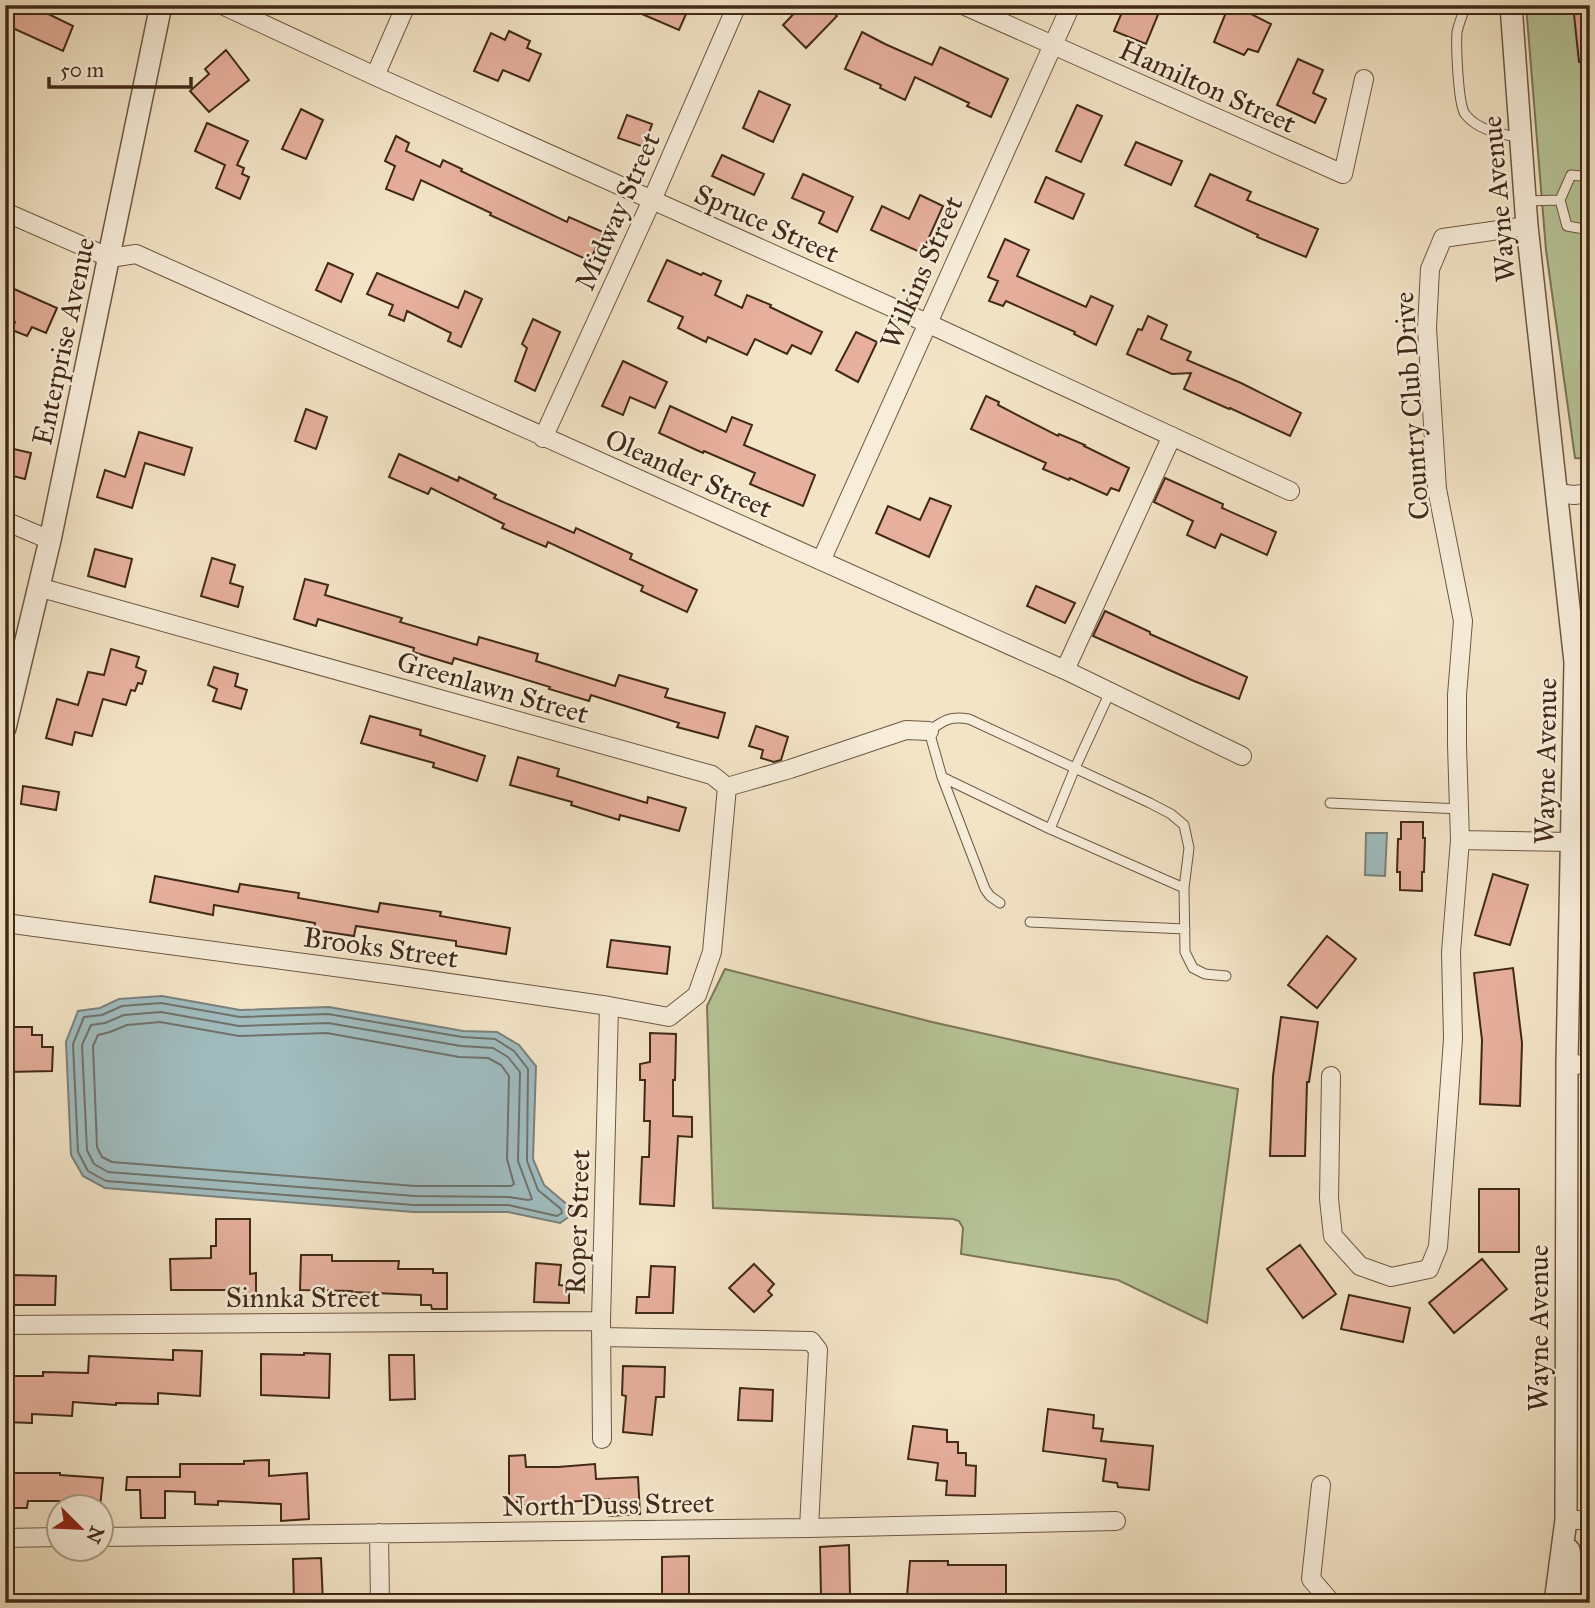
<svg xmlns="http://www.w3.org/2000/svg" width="1595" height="1608" font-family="'IM FELL Great Primer',serif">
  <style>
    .green { fill: #b7c598; stroke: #7c7758; stroke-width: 2 }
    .water { fill: #a0bcbf; stroke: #7a817c; stroke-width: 2 }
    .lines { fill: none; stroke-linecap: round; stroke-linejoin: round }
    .shore { stroke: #70726b; stroke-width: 2 }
    .building { fill: #e7b09d; stroke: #402917; stroke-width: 2 }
    .service-casing { stroke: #6d5843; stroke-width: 11 }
    .minor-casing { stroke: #6d5843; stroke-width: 20 }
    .tertiary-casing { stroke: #6d5843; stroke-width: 24 }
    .service { stroke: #f7edda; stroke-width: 9 }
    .minor { stroke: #f7edda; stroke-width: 18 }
    .tertiary { stroke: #f7edda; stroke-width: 21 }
    .labels { text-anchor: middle; stroke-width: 5; stroke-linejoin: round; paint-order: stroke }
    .street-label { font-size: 28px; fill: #402917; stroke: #f7edda }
  </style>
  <rect width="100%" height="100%" fill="#f3e4c6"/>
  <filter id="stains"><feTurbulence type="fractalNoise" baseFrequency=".00286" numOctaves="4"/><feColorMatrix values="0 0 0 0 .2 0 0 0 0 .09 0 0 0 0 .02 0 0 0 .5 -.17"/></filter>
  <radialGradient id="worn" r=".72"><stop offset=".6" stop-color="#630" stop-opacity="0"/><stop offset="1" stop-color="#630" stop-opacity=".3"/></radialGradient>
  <!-- green -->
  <path class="green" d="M1526,5h64v454l-15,-1 -29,-208z
    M725,969l207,53 178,40 128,27 -31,234 -89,-43 -157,-26 2,-26 -4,-7 -6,-2 -240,-11 -6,-202z"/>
  <!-- water -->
  <path class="water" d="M1366,833h21l-2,43 -20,-1z
    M162,996l78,14 89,-3 134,24 34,1 22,13 17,21 -3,93 11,26 32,27 -16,11 -52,-11h-94l-309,-24 -22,-12 -12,-21 -5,-113 12,-31 22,-3 19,-9z"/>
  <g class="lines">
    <!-- shore -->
    <path class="shore" d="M161,1003l79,14 88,-3 134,23 33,2 19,12 14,18 -1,92 11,29 23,19 1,4 -5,3 -49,-11h-94l-308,-24 -18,-10 -10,-19 -5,-108 11,-27 18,-2 20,-9z
      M161,1012l78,14 89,-3 133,23 32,2 15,9 12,15 -2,89 14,38 -4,1 -19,-3 -94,-1 -307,-24 -14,-8 -7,-14 -5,-105 9,-20 14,-2 19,-8z
      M160,1022l79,14 88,-3 132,24 29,1 13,7 8,11 -2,83 7,25 -3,2h-96l-303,-24 -10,-5 -5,-10 -4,-101 5,-11 12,-3 17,-7z"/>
  </g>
  <!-- building -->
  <path class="building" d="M17,5h25l-2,5 33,16 -10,25 -55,-25z
    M621,5h69l-11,25z
    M802,5h24l11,11 -31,32 -23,-23z
    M1125,5h37l-16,39 -32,-13z
    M1229,5h17l-1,6 26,13 -13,28 -10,-3 -4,6 -30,-13z
    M1573,5h17v56l-11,1z
    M509,31l21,10 -3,7 14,6 -12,27 -26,-11 -5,11 -24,-10 17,-38 14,7z
    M862,32l23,12 47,21 8,-18 68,32 -17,38 -24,-11 2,-3 -54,-26 -10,23 -25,-12 1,-3 -36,-16z
    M226,50l23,30 -40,32 -19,-21 19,-17 -4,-5z
    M1298,59l25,11 -10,23 13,6 -11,24 -38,-18z
    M759,91l31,14 -17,37 -30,-14z
    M1077,105l25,11 -21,46 -25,-11z
    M301,109l22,11 -17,39 -24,-10z
    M627,115l25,9 -8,23 -26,-9z
    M207,123l41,18 -11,24 7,3 -2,6 7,3 -9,22 -24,-11 9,-23 -30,-14z
    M396,136l13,7 -3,8 34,16 3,-7 19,9 -1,2 106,51 2,-5 34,15 -13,29 -100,-46 1,-2 -70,-33 -8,20 -27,-11 9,-23 -10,-5z
    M1136,142l46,19 -11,24 -46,-20z
    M722,155l42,19 -10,21 -42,-19z
    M803,174l50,23 -16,35 -18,-9 5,-11 -32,-14z
    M1210,174l41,18 -4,8 71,29 -12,28 -49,-20 1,-2 -63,-29z
    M1046,177l38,17 -11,25 -38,-17z
    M920,195l23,11 -21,47 -51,-23 11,-24 27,13z
    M1005,239l24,11 -12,26 69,31 5,-11 22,10 -17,39 -22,-11 1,-2 -69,-31 -3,5 -14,-5 9,-20 -10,-4z
    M667,260l34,15 2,-2 18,8 -6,14 27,13 5,-13 24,10 -1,2 52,25 -11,22 -19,-9 -5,9 -32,-15 -8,16 -39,-18 -2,5 -28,-14 5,-11 -35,-16z
    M328,263l25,11 -12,28 -25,-12z
    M377,273l81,35 7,-17 17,8 -21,48 -13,-6 3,-8 -44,-22 -3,10 -15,-6 4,-10 -26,-11z
    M5,285l52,23 -11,25 -14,-6 -5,9 -15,-6 3,-8 -10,-5z
    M1148,316l19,9 -6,14 30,13 -4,8 54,23 60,30 -11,23 -60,-28 -1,1 -45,-20 7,-16 -19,1 -45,-20 11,-25 4,1z
    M533,319l27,13 -25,59 -20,-10 12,-33 -5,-4z
    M856,332l21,10 -19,40 -22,-12z
    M623,361l44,21 -12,26 -25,-11 -7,18 -21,-9z
    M986,396l13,6 -1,3 60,31 1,-2 26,11 -1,1 45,22 -10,23 -8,-3 -4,7 -37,-17 -1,2 -26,-11 3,-6 -75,-34z
    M670,406l56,26 6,-15 20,8 -8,20 71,30 -12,31 -53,-22 5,-11 -51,-22 -1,2 -44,-20z
    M306,409l21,8 -11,32 -21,-8z
    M139,432l53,16 -8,27 -39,-12 -13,45 -35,-11 8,-27 20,7z
    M5,447l26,6 -6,26 -20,-5z
    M399,454l59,27 1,-4 37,18 -2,3 80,35 2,-5 56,26 -2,5 67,31 -10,22 -46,-21 2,-5 -95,-44 -2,5 -44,-19 2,-4 -73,-36 -3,6 -39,-17z
    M1165,478l58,26 -1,4 54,24 -9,23 -46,-21 -6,14 -28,-13 6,-14 -39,-19z
    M930,498l21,8 -22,51 -53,-24 12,-27 32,14z
    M95,549l37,10 -7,28 -37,-11z
    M212,558l23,7 -5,18 13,4 -5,20 -37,-11z
    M305,579l23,6 -3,10 77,23 -2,4 77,23 2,-8 59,17 -2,7 79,25 4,-11 49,14 -3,8 60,16 -7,25 -41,-11 2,-4 -88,-28 -2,6 -40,-12 1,-2 -96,-29 -2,6 -39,-12 1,-4 -96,-29 -2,7 -22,-7z
    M1036,586l39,17 -10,20 -38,-17z
    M1105,611l45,21v2l97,43 -8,22 -45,-18 -101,-45z
    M111,649l28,8 -3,10 10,4 -4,13 -4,-1 -3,8 -4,-1 -5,15 -23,-6 -11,37 -17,-4 -3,13 -26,-7 11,-39 21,6 10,-33 16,3z
    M214,667l24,7 -3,12 12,4 -6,19 -28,-8 4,-12 -9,-4z
    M370,716l51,14 -1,5 65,21 -8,25 -44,-14 1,-4 -73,-20z
    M756,726l32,11 -7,23 -7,2 -13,-4 2,-8 -14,-4z
    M518,757l41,12 -2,7 90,27 1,-6 38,11 -7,23 -59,-16 -1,5 -48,-15 1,-3 -62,-17z
    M23,786l36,6 -3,18 -35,-6z
    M1401,822h22v16h2l-1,34h-2v19l-22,-1v-18h-3l1,-33h3z
    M1493,874l35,11 -18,60 -35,-10z
    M155,876l83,16 2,-8 59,9 -1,5 80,14 2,-9 61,9 -1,4 70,12 -4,26 -50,-8v-5l-100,-15 -2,10 -40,-6 1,-7 -101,-18 -1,10 -63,-13z
    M1327,936l29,23 -39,49 -29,-23z
    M611,940l59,7 -3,27 -60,-7z
    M1513,968l9,75 -2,63 -40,-2 2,-64 -8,-67z
    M1281,1017l37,5 -9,60h-2l-2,74h-35l3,-80z
    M8,1027h24v8h10v12h11l-1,24 -45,1z
    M650,1033l26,1 -1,46h-2v36l19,1v20l-14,-1 -4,70 -34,-2 2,-47h7l1,-36h-6l1,-41h-5v-16l10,-2z
    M1479,1189h40v63h-40z
    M216,1219h34v55l6,-1v26l-26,-1 -1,-8h-58l-1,-31 41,-1v-12h5z
    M1300,1245l36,49 -33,24 -36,-49z
    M301,1255h31v6h67l-1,8h35v4h14v36h-15l-1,-4h-10v-10l-69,-3v-1l-52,-1z
    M1482,1259l25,30 -53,44 -25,-30z
    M536,1263l25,2 -2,20 10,1v17l-35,-1z
    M754,1264l20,20 -6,7 4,4 -18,17 -25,-24z
    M651,1266l24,1 -2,46h-37l1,-16h12z
    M11,1275l45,1 -1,29h-43z
    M1349,1295l61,13 -7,34 -62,-13z
    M173,1350l29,1 -2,45 -42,-3v11l-42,-1v2l-43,-3 -1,14 -40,-2v9l-27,-1v-46h38v-4l45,1 1,-17 84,4z
    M304,1353l26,1 -1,44 -68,-3v-41l43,1z
    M389,1355h25l1,44 -25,1z
    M623,1366l42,1 -1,30h-8l-4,38 -29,-3 3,-36 -4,-1z
    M740,1388l33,2 -1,31 -34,-1z
    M1048,1409l46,6 -1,13 10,1 -2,12 52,5 -4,44 -31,-3 -1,-4 -14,-2 3,-22 -63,-8z
    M913,1426l34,4v12h11v11h8v12l10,1 -1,30 -29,-1 1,-14 -11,-1 2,-17 -30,-4z
    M525,1455l1,12h32l37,-3 1,15 42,-2 2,37 -31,2v-17l-87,6v-3h-13v-46z
    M269,1460v16l38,-3 2,46 -28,2v-17l-63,-3v4l-23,-1v-12l-30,-1v27h-24l-1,-28h-14l1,-13h53v-13h64v-3z
    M9,1473h51v2l43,3 -3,29h-28v-6h-44l-1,7h-19z
    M849,1545l1,51h-29l-1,-49z
    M689,1556v40l-27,-1v-38z
    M321,1558l2,44 -29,1 -1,-44z
    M910,1561h38v4h58v38h-41v-6h-30v6h-25l-3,-7z"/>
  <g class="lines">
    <defs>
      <path id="service" d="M1466,5c-3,8 -7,18 -9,27 -1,14 1,72 8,82 13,17 37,20 56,24
        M1590,177l-19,-2 -11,25 7,26 23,4
        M1526,201l34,-1
        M942,777l108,52 134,59
        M1330,803l130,6
        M1050,829l25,-61 35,-76
        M1000,903l-10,-7 -5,-7 -43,-112 -13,-46c15,-11 21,-15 40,-12l181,84 21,11 13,11 5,23 -5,40 1,64 8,16 12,6 21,2
        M1030,922l155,7"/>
      <path id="minor" d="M222,5l153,71 552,247 363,168
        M963,5l380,169 21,-95
        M375,76l31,-71
        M5,212l105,46 26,-4 929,416 177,86
        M543,438l109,-238 85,-195
        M1555,493l19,2 16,-2
        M5,521l45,19
        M821,561l250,-556
        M38,587l674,188 15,12
        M1065,670l107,-234
        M727,787l63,-18 116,-39 23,1
        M1460,840l111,2
        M5,923l389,52 215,31 60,11 28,-22 15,-43 15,-165
        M1567,1063l23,3
        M1331,1076l-2,123 4,37 27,30 31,11 38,-8 9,-22 15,-208 -2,-87 9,-112 -3,-95v-50l6,-74 -26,-132 -10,-161 3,-59 13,-31 84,-12
        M5,1325l596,-4
        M601,1337l210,4 7,9 -9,178
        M602,1439l-1,-118 8,-315
        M1321,1485l-10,94 19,22 5,2
        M1566,1520h24
        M379,1533l1,70
        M102,1537l707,-9 307,-7
        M5,1538l55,-1"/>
      <path id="tertiary" d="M1511,5l16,221 48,436 -8,401 -1,457 -11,83
        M5,728l45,-188 111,-535
        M1569,1550l7,53"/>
    </defs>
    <!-- service casing -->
    <use href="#service" class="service-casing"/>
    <!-- minor casing -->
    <use href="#minor" class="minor-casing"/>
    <!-- tertiary casing -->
    <use href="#tertiary" class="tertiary-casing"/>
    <!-- service -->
    <use href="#service" class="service"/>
    <!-- minor -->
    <use href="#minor" class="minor"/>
    <!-- tertiary -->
    <use href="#tertiary" class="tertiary"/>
  </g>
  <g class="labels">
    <!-- street labels -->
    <g class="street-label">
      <text transform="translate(1208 86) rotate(24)" y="10">Hamilton Street</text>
      <text transform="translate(1498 199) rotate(-95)" y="10">Wayne Avenue</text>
      <text transform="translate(617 211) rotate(-66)" y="10">Midway Street</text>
      <text transform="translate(767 223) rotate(24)" y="10">Spruce Street</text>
      <text transform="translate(921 272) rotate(-66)" y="10">Wilkins Street</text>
      <text transform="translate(63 341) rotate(-78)" y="10">Enterprise Avenue</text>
      <text transform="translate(1411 406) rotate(-94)" y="10">Country Club Drive</text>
      <text transform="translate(689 473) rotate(24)" y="10">Oleander Street</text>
      <text transform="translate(493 687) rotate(16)" y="10">Greenlawn Street</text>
      <text transform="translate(1545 761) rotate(-89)" y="10">Wayne Avenue</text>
      <text transform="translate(381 947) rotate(8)" y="10">Brooks Street</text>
      <text transform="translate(577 1222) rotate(-88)" y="10">Roper Street</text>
      <text x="303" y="1307">Sinnka Street</text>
      <text transform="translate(1538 1328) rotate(-90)" y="10">Wayne Avenue</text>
      <text transform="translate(608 1504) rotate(-1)" y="10">North Duss Street</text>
    </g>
  </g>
  <!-- margin -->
  <rect width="1595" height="1608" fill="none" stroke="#f3e4c6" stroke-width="28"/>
  <rect x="7" y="7" width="1581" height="1594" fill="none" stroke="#402917" stroke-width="3.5"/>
  <rect x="14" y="14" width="1567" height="1580" fill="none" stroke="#402917" stroke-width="2"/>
  <!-- north arrow -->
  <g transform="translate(80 1528) rotate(114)"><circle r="33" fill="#f7edda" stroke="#ae9f8c" stroke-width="2"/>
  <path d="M0-5L12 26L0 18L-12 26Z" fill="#8f2418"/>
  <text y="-10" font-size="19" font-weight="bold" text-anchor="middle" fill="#402917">N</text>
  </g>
  <!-- scale -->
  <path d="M49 77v10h142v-10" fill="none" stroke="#402917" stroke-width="3.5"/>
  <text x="60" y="77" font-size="21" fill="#402917" stroke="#f7edda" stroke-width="5" paint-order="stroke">50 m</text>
  <rect width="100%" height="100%" filter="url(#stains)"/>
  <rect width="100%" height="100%" fill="url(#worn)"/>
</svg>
